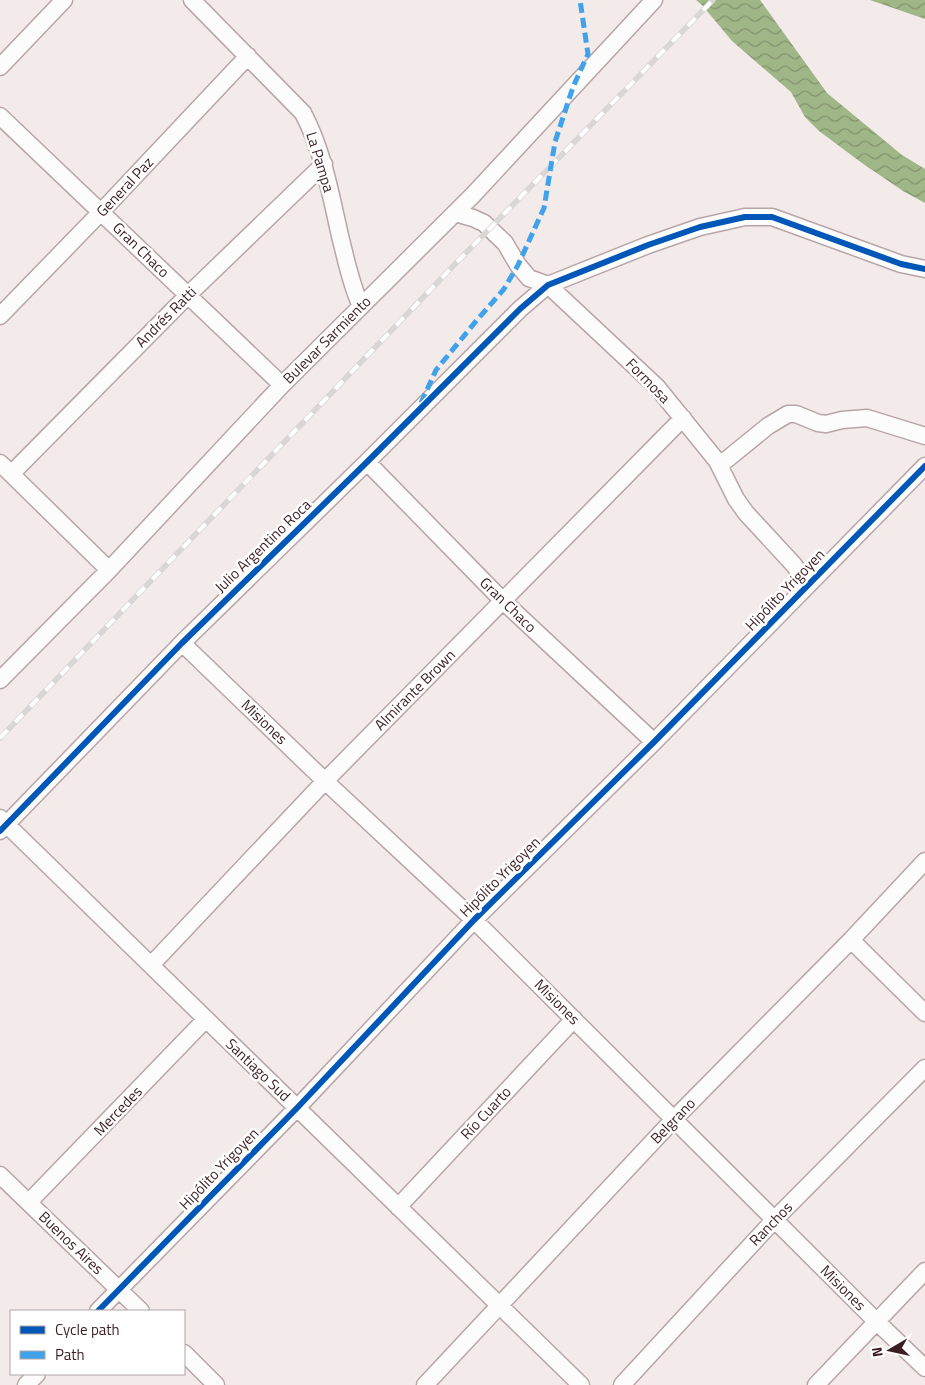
<svg xmlns="http://www.w3.org/2000/svg" width="925" height="1385" font-family="'Titillium Web',sans-serif">
  <style>
    .water { fill: url(#water-waves) }
    .lines { fill: none; stroke-linecap: round; stroke-linejoin: round }
    .minor-casing { stroke: #b8a6a7; stroke-width: 19 }
    .minor { stroke: #fdfcfc; stroke-width: 16 }
    .rail-casing { stroke: #dad6d6; stroke-width: 5.5 }
    .rail { stroke: #fff; stroke-width: 4; stroke-dasharray: 11; stroke-linecap: butt }
    .quiet { stroke: #3fa2ea; stroke-width: 5; stroke-dasharray: 10 5; stroke-linecap: butt }
    .cycleway-casing { stroke: #fff; stroke-width: 9 }
    .cycleway { stroke: #0057b8; stroke-width: 6 }
    .labels { text-anchor: middle; stroke-width: 5; stroke-linejoin: round; paint-order: stroke }
    .street-label { font-size: 15px; fill: #3c1e22; stroke: #fff }
  </style>
  <defs>
    <pattern id="water-waves" width="16" height="10" patternUnits="userSpaceOnUse" patternTransform="scale(1.25)"><rect width="16" height="10" fill="#9fb687"/><path d="M0 5q4-4 8 0t8 0" fill="none" stroke="#83936e"/></pattern>
  </defs>
  <rect width="100%" height="100%" fill="#f3eaea"/>
  <!-- water -->
  <path class="water" d="M696,0h64l67,93 75,62 23,14v34l-22,-12 -41,-28 -43,-32 -14,-14 -14,-25 -59,-51 -30,-36z
    M870,0h55v19z"/>
  <g class="lines">
    <defs>
      <path id="minor" d="M192,0l111,113c21,40 28,84 38,127 6,23 10,45 20,66
        M0,67l64,-67
        M0,116l282,269
        M455,213l18,5 11,5 21,20 13,22 11,13 19,7 109,102 60,74 19,38 10,14 48,52 14,20
        M0,316l101,-104 147,-156
        M367,462l136,139 151,141
        M0,463l109,107
        M720,465l48,-39 20,-12h8l22,9 8,1 16,-4 25,-2 58,18
        M11,474l177,-179 136,-131
        M182,643l143,138 149,139 403,402 48,46
        M0,680l109,-110 173,-185 191,-190 181,-195
        M0,818l581,567
        M0,831l182,-188 185,-181 153,-153 28,-24 100,-40 52,-18 45,-10h27l129,47 24,5
        M851,940l74,73
        M151,965l174,-184 358,-363
        M0,1175l141,136
        M29,1202l177,-183
        M398,1207l176,-188
        M98,1311l199,-203 177,-188 180,-178 271,-276
        M184,1353l32,32
        M26,1385l11,-11
        M425,1385l249,-266 177,-179 74,-79
        M622,1385l153,-166 150,-151
        M816,1385l109,-114"/>
    </defs>
    <!-- minor casing -->
    <use href="#minor" class="minor-casing"/>
    <!-- minor -->
    <use href="#minor" class="minor"/>
    <defs>
      <path id="rail" d="M0,738l459,-478 254,-260"/>
    </defs>
    <!-- rail casing -->
    <use href="#rail" class="rail-casing"/>
    <!-- rail -->
    <use href="#rail" class="rail"/>
    <!-- quiet -->
    <path class="quiet" d="M421,403l15,-33 41,-50 27,-31 14,-24 26,-57 11,-66 18,-55 15,-33 -8,-54"/>
    <defs>
      <path id="cycleway" d="M0,831l182,-188 185,-181 153,-153 28,-24 100,-40 52,-18 45,-10h27l129,47 24,5
        M98,1311l199,-203 177,-188 180,-178 271,-276"/>
    </defs>
    <!-- cycleway casing -->
    <use href="#cycleway" class="cycleway-casing"/>
    <!-- cycleway -->
    <use href="#cycleway" class="cycleway"/>
  </g>
  <g class="labels">
    <!-- street labels -->
    <g class="street-label">
      <text transform="translate(320 162) rotate(73)" y="5">La Pampa</text>
      <text transform="translate(125 187) rotate(-47)" y="5">General Paz</text>
      <text transform="translate(141 250) rotate(44)" y="5">Gran Chaco</text>
      <text transform="translate(166 317) rotate(-45)" y="5">Andrés Ratti</text>
      <text transform="translate(327 340) rotate(-45)" y="5">Bulevar Sarmiento</text>
      <text transform="translate(648 381) rotate(46)" y="5">Formosa</text>
      <text transform="translate(263 546) rotate(-44)" y="5">Julio Argentino Roca</text>
      <text transform="translate(785 590) rotate(-46)" y="5">Hipólito Yrigoyen</text>
      <text transform="translate(508 605) rotate(44)" y="5">Gran Chaco</text>
      <text transform="translate(415 690) rotate(-45)" y="5">Almirante Brown</text>
      <text transform="translate(264 722) rotate(44)" y="5">Misiones</text>
      <text transform="translate(500 877) rotate(-45)" y="5">Hipólito Yrigoyen</text>
      <text transform="translate(557 1002) rotate(45)" y="5">Misiones</text>
      <text transform="translate(258 1070) rotate(44)" y="5">Santiago Sud</text>
      <text transform="translate(118 1111) rotate(-46)" y="5">Mercedes</text>
      <text transform="translate(486 1113) rotate(-47)" y="5">Río Cuarto</text>
      <text transform="translate(673 1121) rotate(-46)" y="5">Belgrano</text>
      <text transform="translate(219 1169) rotate(-46)" y="5">Hipólito Yrigoyen</text>
      <text transform="translate(771 1224) rotate(-46)" y="5">Ranchos</text>
      <text transform="translate(71 1243) rotate(44)" y="5">Buenos Aires</text>
      <text transform="translate(843 1288) rotate(45)" y="5">Misiones</text>
    </g>
  </g>
  <!-- legend -->
  <rect x="10" y="1310" width="175" height="65" fill="#ffffff" stroke="#b1a5a7"/>
  <rect x="20" y="1326" width="25" height="8" fill="#0057b8" stroke="#b1a5a7"/>
  <text x="55" y="1335" font-size="15" fill="#3c1e22">Cycle path</text>
  <rect x="20" y="1351" width="25" height="8" fill="#3fa2ea" stroke="#b1a5a7"/>
  <text x="55" y="1360" font-size="15" fill="#3c1e22">Path</text>
  <!-- north arrow -->
  <g transform="translate(890 1350) rotate(261)" stroke="#ffffff" stroke-width="4" paint-order="stroke">
  <path d="M0-4L9 19L0 12L-9 19Z" fill="#3c1e22"/>
  <text y="-8" font-size="14" font-weight="bold" text-anchor="middle" fill="#3c1e22">N</text>
  </g>
</svg>
